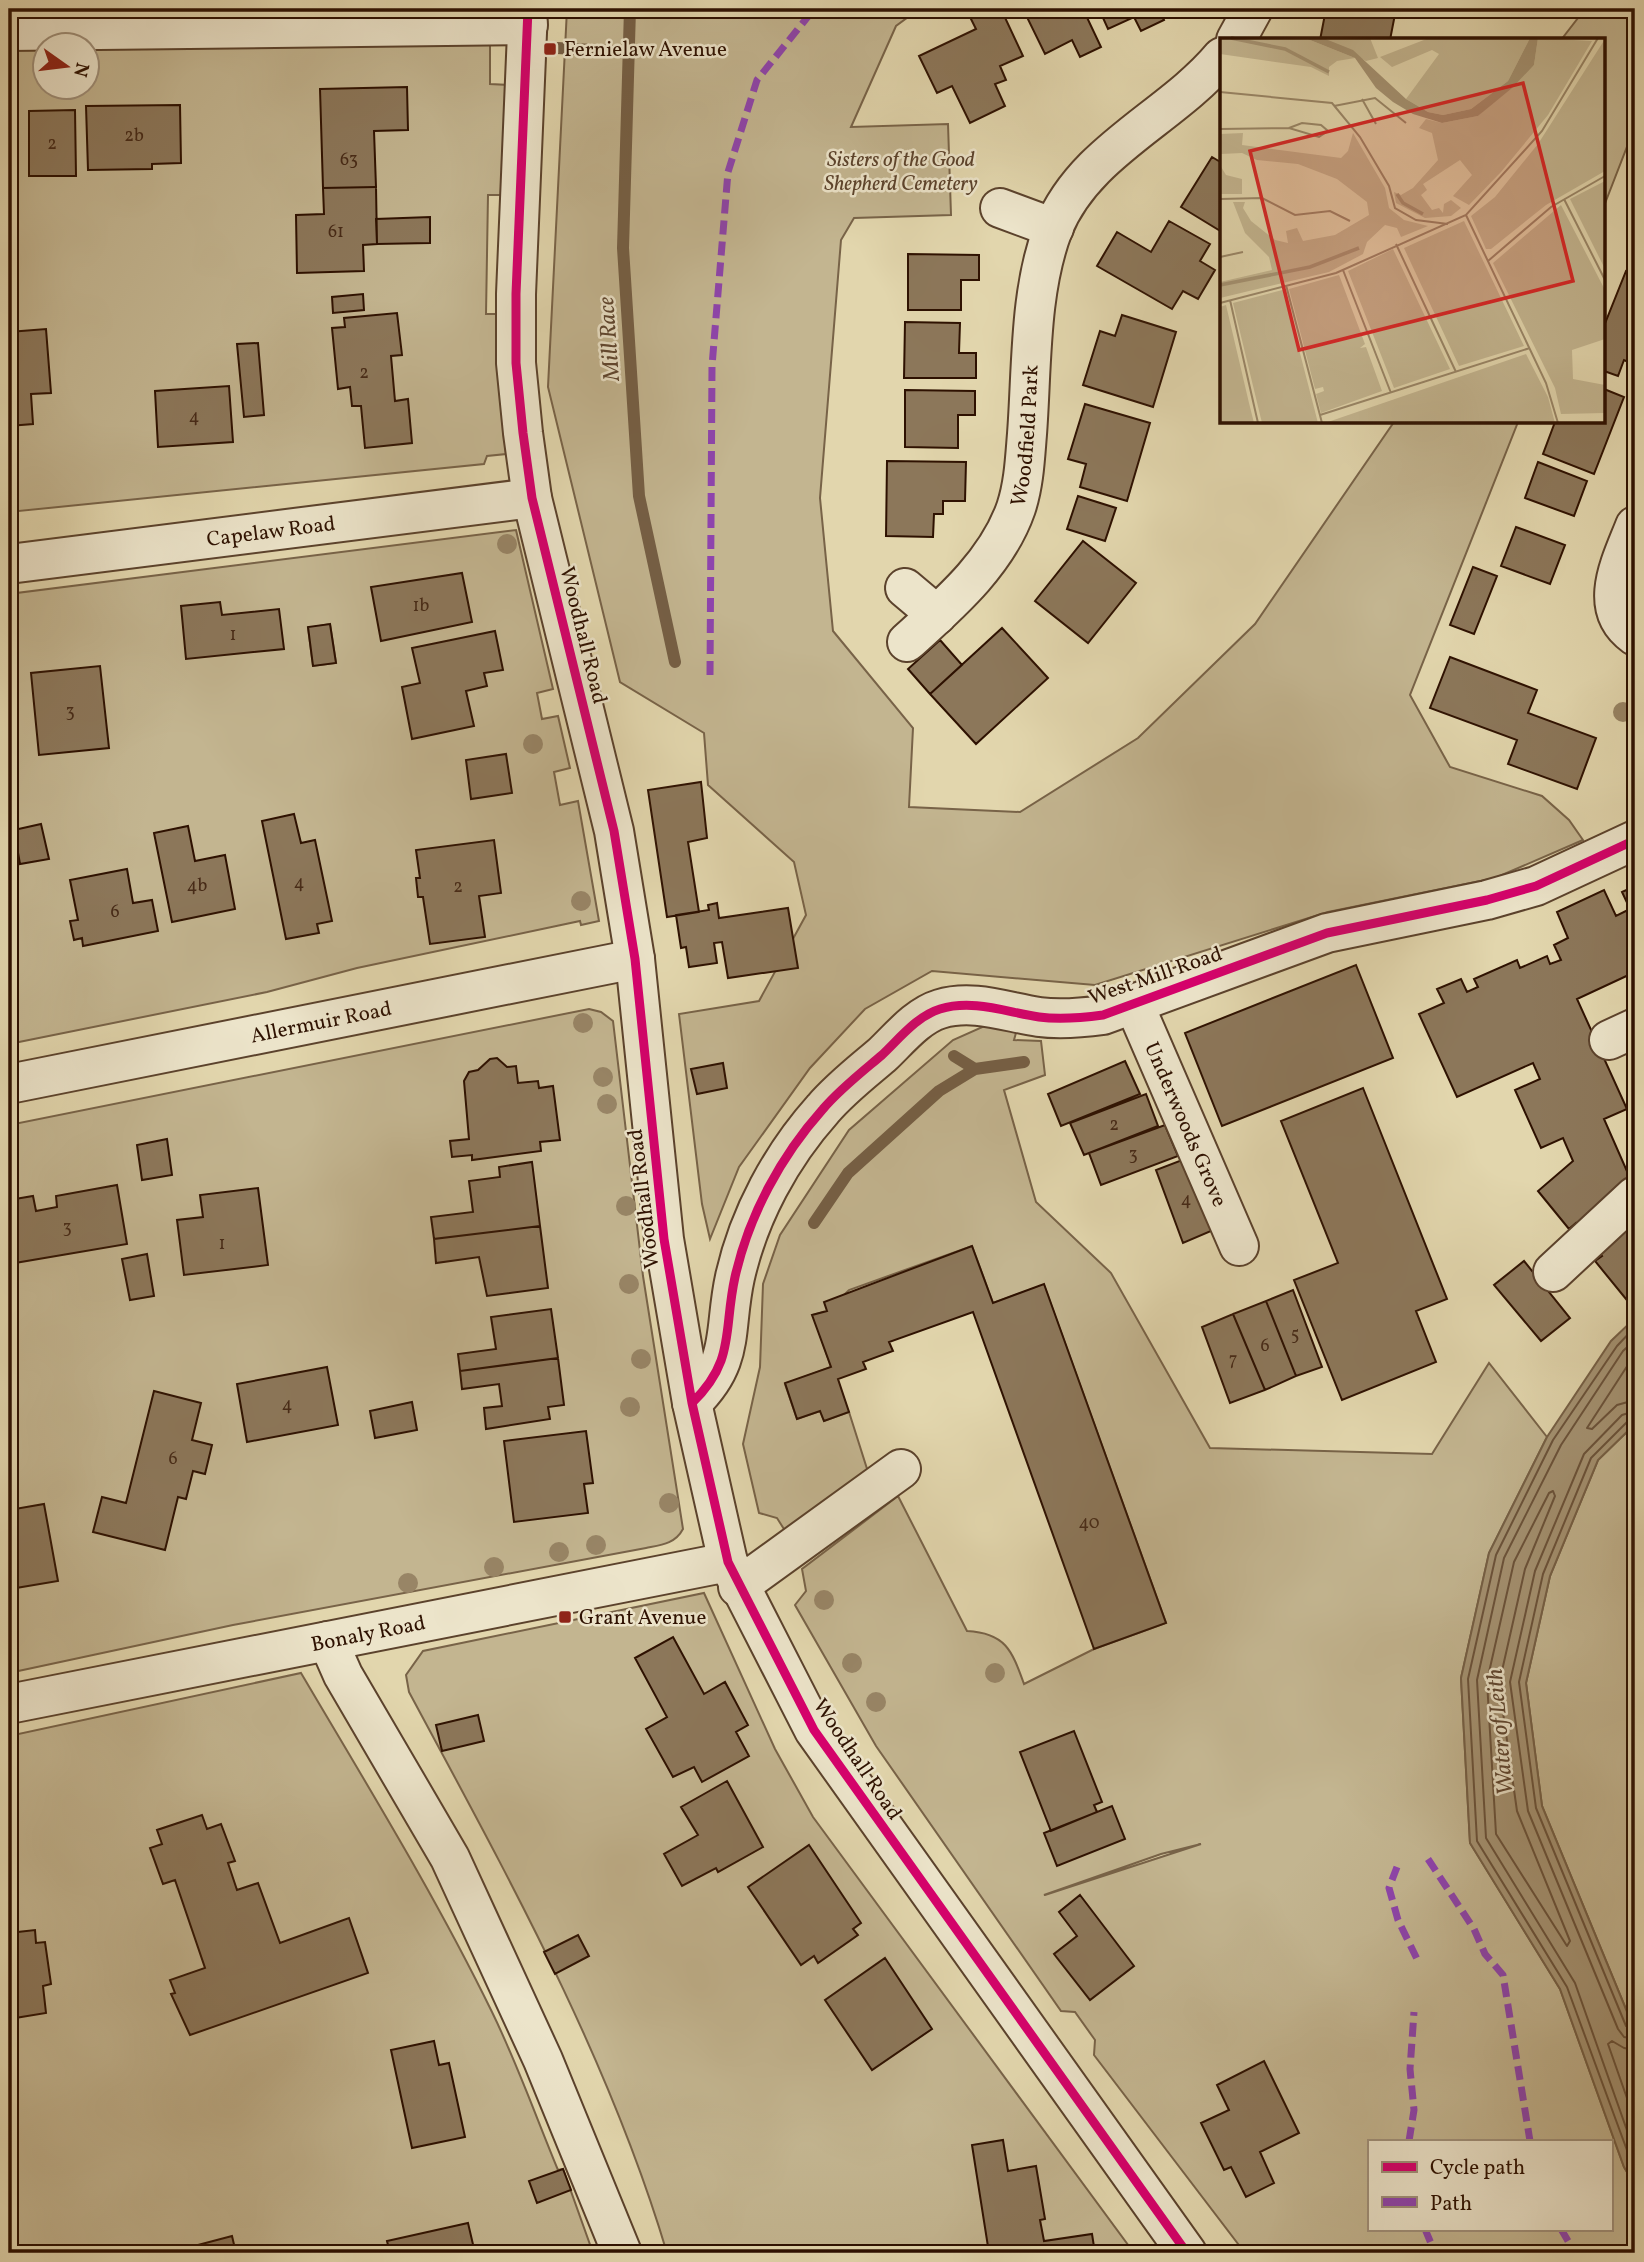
<svg xmlns="http://www.w3.org/2000/svg" width="1644" height="2262" font-family="Vollkorn,serif">
  <style>
    .green { fill: #c3b590; stroke: #786348; stroke-width: 2; fill-rule: evenodd }
    .water { fill: #a59373; stroke: #755f45; stroke-width: 2 }
    .lines { fill: none; stroke-linecap: round; stroke-linejoin: round }
    .shore { stroke: #6a523a; stroke-width: 2 }
    .stream { stroke: #755f45; stroke-width: 12 }
    .building { fill: #8c775a; stroke: #2e1101; stroke-width: 2 }
    .minor-casing { stroke: #5b422c; stroke-width: 42 }
    .minor { stroke: #ece4ca; stroke-width: 38 }
    .quiet { stroke: #8e44ad; stroke-width: 7; stroke-dasharray: 14 7; stroke-linecap: butt }
    .cycleway-casing { stroke: #ece4ca; stroke-width: 13 }
    .cycleway { stroke: #d6006c; stroke-width: 9 }
    .tree { fill: #988566 }
    .poi-dot { fill: #8f2418; stroke: #ece4ca; stroke-width: 2.5 }
    .labels { text-anchor: middle; stroke-width: 5; stroke-linejoin: round; paint-order: stroke }
    .number-label { font-size: 18px; fill: #462a17 }
    .poi-label { font-size: 21px; fill: #2e1101; stroke: #ece4ca; text-anchor: start }
    .park-label { font-size: 21px; font-style: italic; fill: #5b422c; stroke: #ece4ca }
    .street-label { font-size: 21px; fill: #2e1101; stroke: #ece4ca }
    .water-label { font-size: 23px; font-style: italic; fill: #5e452f; stroke: #ece4ca }
    .inset-river { fill: none; stroke: #a59373; stroke-width: 3.5 }
    .inset-road { fill: none; stroke: #9a8768; stroke-width: 2 }
    .view { fill: #d62828; fill-opacity: 0.15; stroke: #d62828; stroke-width: 3.5 }
    .inset-edge { fill: none; stroke: #2e1101; stroke-width: 3.5 }
  </style>
  <rect width="100%" height="100%" fill="#e2d6ad"/>
  <filter id="stains"><feTurbulence type="fractalNoise" baseFrequency=".00286" numOctaves="4"/><feColorMatrix values="0 0 0 0 .2 0 0 0 0 .09 0 0 0 0 .02 0 0 0 .5 -.17"/></filter>
  <radialGradient id="worn" r=".72"><stop offset=".6" stop-color="#630" stop-opacity="0"/><stop offset="1" stop-color="#630" stop-opacity=".3"/></radialGradient>
  <!-- green -->
  <path class="green" d="M188,9l-1,3 -178,-2v-1z
    M567,9h352l-23,17 -45,101 97,-3 3,91 -97,3 -13,22 -21,258 13,133 80,97 -4,79 111,5 118,-74 117,-114 139,-202h124l-108,273 40,72 92,29 27,24 14,20 -88,38 -167,34 -233,73 -163,-14 -67,38 -55,59 -71,99 -29,72 -8,-35 -23,-190 80,-13 47,-86 -12,-53 -86,-77 -4,-52 -84,-51 -72,-295z
    M1585,9h50v117l-31,80v-166h-43z
    M490,41v43l19,1 -4,110h-17l-2,119h17l-1,97 4,43 -19,2 -3,8 -475,48v-464l36,-1 1,41h42v-42z
    M516,530l37,159 -16,4 5,26 16,-3 12,52 -16,4 6,33 18,-4 21,120 -18,4 -1,-4 -223,47 -90,24 -258,52v-450zM330,624l6,39 -23,3 -5,-38z
    M589,1009l12,3 12,9 30,255 40,253c-8,15 -22,16 -37,19l-413,77 -224,48v-548z
    M989,1024l28,5 -3,11 27,1 4,34 -41,15 32,112 75,71 99,175 222,6 57,-91 58,74 -58,116 -28,125 9,165 90,146 64,178 11,18v68h-390l-151,-198 1,-15 -20,-28 -14,-1 -185,-265 -81,-141 11,-14 -4,-22 96,-73 69,135c39,2 45,20 57,53l70,-35 72,-26 -122,-338 -51,18 -21,-57 -123,44 -22,21 -14,4 18,52 -46,17 12,35 23,-8 4,10 25,-9 19,60 -79,65 -12,-19 -18,-5 -16,-69 17,-77 3,-83 17,-49 69,-105 104,-90zM1201,1844l-156,51h-1l117,-41zM1369,2141h242v88h-242z
    M1635,1424v607l-93,-225 -16,-123 24,-107 48,-116z
    M704,1593l71,156 38,68 321,436h-467c-59,-198 -161,-380 -258,-561l-3,-17 17,-24z
    M301,1673c66,112 134,222 191,339 25,51 44,105 66,158l5,-1 30,84h-584v-517z"/>
  <!-- water -->
  <path class="water" d="M1635,1318v106l-37,36 -48,116 -24,107 16,123 93,225v154l-11,-18 -64,-178 -90,-146 -9,-165 28,-125 58,-116 64,-96z"/>
  <g class="lines">
    <!-- shore -->
    <path class="shore" d="M1635,1327l-18,19 -64,94 -57,115 -28,124 9,162 90,146 68,185
      M1635,1340l-12,11 -62,94 -57,113 -27,122 9,158 89,145 60,170
      M1635,1354l-48,74 5,1 25,-24 18,-5
      M1635,1411l-13,4 -38,39 -49,117 -25,111 18,129 90,218 6,8 11,2
      M1635,1419l-7,2 -37,37 -48,116 -24,108 17,126 90,218 9,4
      M1553,1491l2,5 -30,73 -26,115 18,127 53,130 -3,5 -71,-112 -9,-153 27,-119 35,-69z
      M1635,2050l-11,-2 -12,-7 -4,3 27,77"/>
    <!-- stream -->
    <path class="stream" d="M630,9l-7,239 16,248 36,166
      M557,48l71,4
      M954,1056l21,13
      M814,1223l34,-50 91,-82 36,-22 49,-7"/>
  </g>
  <!-- building -->
  <path class="building" d="M966,9h35l22,47 -23,10 6,14 -11,4 10,22 -35,17 -18,-37 -15,7 -18,-37 57,-27z
    M1023,9h60l18,38 -21,10 -8,-17 -27,14z
    M1099,9h60l5,11 -23,11 -7,-14 -26,12z
    M1326,9h70l-6,31h-70z
    M407,87l1,43 -34,1 2,56 -53,1 -3,-99z
    M180,105l1,58 -29,1v5l-64,1 -2,-64z
    M75,110l1,66h-47v-65z
    M1212,157l10,6v69l-41,-25z
    M376,187l1,57 -14,1 1,26 -67,2 -1,-58 28,-1 -1,-26z
    M430,217v26l-53,1 -1,-25z
    M1169,221l41,23 -10,17 15,9 -17,29 -15,-8 -11,18 -75,-43 20,-34 34,20z
    M908,254l71,1v25h-18v30h-53z
    M1626,271l9,4v90l-11,-5 -6,16 -14,-5v-45z
    M363,294l1,16 -31,3 -1,-16z
    M397,313l5,42 -11,1 4,45 13,-2 4,44 -47,5 -4,-42h-9l-2,-19 -12,2 -6,-61 13,-1 -1,-9z
    M1122,315l54,17 -23,75 -70,-22 17,-54 15,5z
    M905,322l55,1 -1,30h17v25h-72z
    M46,329l5,64 -20,1 2,30 -24,2v-94z
    M258,343l6,72 -20,2 -7,-73z
    M229,386l4,56 -75,5 -3,-56z
    M1604,389l20,8 -30,77 -51,-20 12,-32h49z
    M905,390l70,1v24h-17v33l-53,-1z
    M1085,404l65,19 -23,78 -47,-14 6,-23 -18,-5z
    M887,461l79,1 -1,39h-22v13h-9l-1,23 -47,-1z
    M1538,462l49,19 -13,35 -49,-18z
    M1078,496l38,12 -11,33 -38,-12z
    M1516,527l49,18 -15,39 -49,-18z
    M1083,541l53,42 -48,60 -53,-42z
    M1473,567l24,9 -23,58 -24,-9z
    M462,573l10,49 -91,19 -10,-54z
    M220,602l2,13 57,-6 5,40 -98,10 -5,-53z
    M330,624l6,39 -23,3 -5,-39z
    M1002,628l46,50 -72,66 -46,-50z
    M495,631l8,39 -19,3 3,13 -21,5 8,35 -62,13 -10,-52 18,-4 -8,-35z
    M940,640l22,25 -32,29 -22,-25z
    M1450,657l87,33 -9,23 68,25 -19,51 -69,-25 9,-24 -87,-32z
    M100,666l9,82 -70,7 -8,-82z
    M506,754l6,39 -41,6 -5,-39z
    M701,782l6,56 -19,4 11,70 -32,5 -19,-127z
    M294,814l7,29 14,-3 17,81 -15,3 2,9 -33,6 -24,-118z
    M41,824l8,35 -29,5 -6,-34z
    M188,826l7,35 30,-6 10,54 -63,13 -18,-89z
    M494,840l7,53 -22,3 6,41 -55,7 -7,-47h-5l-2,-19h4l-4,-28z
    M127,869l6,34 19,-3 6,31 -75,15 -1,-8 -8,2 -4,-19 8,-1 -8,-40z
    M1635,886v86l-58,27 50,110 -23,10 26,59 -19,16 24,29v68l-9,8 -31,-38 7,-5 -26,-33 -7,6 -31,-38 35,-30 -10,-23 -22,10 -26,-58 25,-11 -7,-16 -76,34 -38,-83 25,-11 -7,-14 24,-10 6,13 11,-5 -4,-8 43,-19 3,8 27,-12 3,8 11,-4 -7,-15 14,-7 -11,-26 47,-22 12,26 14,-7 -8,-17z
    M717,903l2,15 69,-10 10,60 -70,10 -6,-36 -8,1 3,20 -28,4 -3,-20 -5,1 -5,-33 33,-5 -1,-5z
    M1356,965l37,93 -171,68 -37,-93z
    M497,1058l10,9 9,-1 2,17 20,-2 1,7 14,-2 7,54 -20,2 1,9 -69,9v-5l-20,2 -2,-16 19,-2 -5,-58 5,-9 9,-2 12,-11z
    M1125,1061l15,33 -79,32 -13,-32z
    M723,1063l4,25 -30,6 -6,-25z
    M1363,1088l84,211 -31,12 20,51 -94,38 -48,-120 44,-17 -57,-142z
    M1146,1094l12,32 -74,29 -14,-32z
    M1165,1125l13,31 -77,29 -12,-32z
    M167,1139l5,36 -30,5 -5,-35z
    M1190,1157l28,71 -35,15 -27,-73z
    M532,1162l8,64 -106,13 -3,-22 42,-5 -4,-31 31,-4 -1,-10z
    M117,1185l10,59 -118,20v-64l24,-4 3,15 21,-4 -1,-11z
    M258,1188l10,77 -84,10 -7,-55 26,-3 -3,-22z
    M540,1226l8,62 -61,8 -8,-39 -43,6 -2,-24z
    M972,1246l21,57 51,-19 122,339 -72,26 -121,-337 -84,30 4,9 -30,11 3,7 -28,10 11,33 -25,9 -4,-10 -23,8 -12,-36 46,-16 -19,-52 15,-4 -3,-9z
    M147,1254l7,42 -24,4 -8,-41z
    M1524,1261l46,57 -29,23 -47,-56z
    M1293,1290l29,77 -26,9 -30,-75z
    M1266,1301l30,75 -31,14 -32,-76z
    M551,1309l7,49 -98,13 -2,-17 38,-5 -5,-32z
    M1233,1314l32,76 -35,13 -28,-76z
    M558,1358l6,47 -16,2 2,12 -64,10 -2,-21 18,-2 -3,-22 -37,5 -2,-18z
    M327,1367l11,58 -91,17 -10,-58z
    M154,1391l47,12 -9,37 20,5 -7,29 -12,-3 -7,28 -8,-2 -13,53 -72,-18 9,-35 24,6z
    M412,1402l5,28 -42,8 -5,-27z
    M586,1431l7,52 -9,1 4,29 -74,9 -10,-81z
    M44,1504l14,77 -48,8 -1,-79z
    M673,1637l31,57 21,-12 23,43 -12,7 13,24 -47,26 -8,-15 -21,10 -27,-48 21,-12 -32,-59z
    M478,1715l6,26 -42,10 -6,-26z
    M1074,1731l28,71 -8,3 3,7 -46,19 -31,-79z
    M727,1781l36,66 -45,25 -2,-4 -34,18 -18,-32 34,-19 -17,-28z
    M1112,1806l13,33 -68,27 -13,-33z
    M202,1815l5,14 14,-5 14,37 -7,2 9,27 21,-7 22,60 69,-25 19,55 -178,62 -19,-41 4,-1 -5,-13 35,-12 -30,-88 -12,4 -13,-36 12,-4 -5,-14z
    M809,1845l52,78 -8,6 5,6 -40,28 -4,-7 -13,9 -53,-78z
    M1080,1895l54,71 -44,34 -36,-46 23,-18 -18,-24z
    M35,1930l1,13 9,-1 6,42 -8,2 3,27 -37,6v-86z
    M578,1935l11,21 -34,18 -11,-22z
    M885,1958l47,71 -60,41 -47,-70z
    M434,2041l5,24 10,-2 16,74 -53,11 -21,-98z
    M1264,2061l35,72 -39,19 14,31 -28,14 -15,-30 -7,3 -23,-47 28,-13 -12,-25z
    M1003,2140l5,31 28,-5 9,53 -5,1 4,21 48,-7 3,19h-106l-17,-108z
    M563,2169l8,21 -34,13 -8,-22z
    M468,2223l7,30h-85l-3,-12z
    M232,2236l4,17h-61v-2z"/>
  <g class="lines">
    <defs>
      <g id="minor">
        <path d="M528,9l-12,285v69l7,70 9,65 82,333 21,128 29,280 28,164 36,159 86,168 373,523"/>
        <path d="M9,31l519,-6"/>
        <path d="M1236,40l17,-31"/>
        <path d="M1000,208l54,20"/>
        <path d="M1635,526c-14,36 -39,82 0,110"/>
        <path id="s1" d="M9,564l523,-66"/>
        <path d="M905,588l32,27"/>
        <path id="s2" d="M907,642c42,-38 90,-79 109,-134 8,-24 9,-50 11,-74 5,-66 2,-142 26,-205 31,-78 118,-111 169,-172"/>
        <path id="s3" d="M1134,1004l105,242"/>
        <path d="M1609,1040l26,-12"/>
        <path id="s4" d="M9,1084l626,-125"/>
        <path d="M1553,1272l82,-76"/>
        <path d="M692,1403c44,-43 31,-72 43,-126 14,-62 46,-121 88,-168 17,-20 39,-37 59,-54 17,-16 35,-39 58,-46 33,-10 66,3 99,8 22,3 42,1 64,-2l224,-82 160,-33 49,-14 99,-46"/>
        <path d="M738,1587l163,-118"/>
        <path d="M328,1641l15,34 107,183 93,202 79,193"/>
        <path id="s5" d="M9,1704l719,-142"/>
      </g>
    </defs>
    <!-- minor casing -->
    <use href="#minor" class="minor-casing"/>
    <!-- minor -->
    <use href="#minor" class="minor"/>
    <!-- quiet -->
    <path class="quiet" d="M710,675l2,-309 16,-194 29,-92 57,-71
      M1428,1859l46,70 11,25 18,21 27,166
      M1397,1867l-8,21 9,32 21,43
      M1409,2141l5,-31 -4,-41 4,-57
      M1425,2229l10,24
      M1561,2229l14,24"/>
    <defs>
      <path id="cycleway" d="M528,9l-12,285v69l7,70 9,65 82,333 21,128 29,280 28,164 36,159 86,168 373,523
        M692,1403c44,-43 31,-72 43,-126 14,-62 46,-121 88,-168 17,-20 39,-37 59,-54 17,-16 35,-39 58,-46 33,-10 66,3 99,8 22,3 42,1 64,-2l224,-82 160,-33 49,-14 99,-46"/>
    </defs>
    <!-- cycleway casing -->
    <use href="#cycleway" class="cycleway-casing"/>
    <!-- cycleway -->
    <use href="#cycleway" class="cycleway"/>
  </g>
  <!-- trees -->
  <g class="tree">
    <circle cx="507" cy="544" r="10"/>
    <circle cx="1623" cy="712" r="10"/>
    <circle cx="533" cy="744" r="10"/>
    <circle cx="581" cy="901" r="10"/>
    <circle cx="583" cy="1023" r="10"/>
    <circle cx="603" cy="1077" r="10"/>
    <circle cx="607" cy="1104" r="10"/>
    <circle cx="626" cy="1206" r="10"/>
    <circle cx="629" cy="1284" r="10"/>
    <circle cx="641" cy="1359" r="10"/>
    <circle cx="630" cy="1407" r="10"/>
    <circle cx="669" cy="1503" r="10"/>
    <circle cx="596" cy="1545" r="10"/>
    <circle cx="559" cy="1552" r="10"/>
    <circle cx="494" cy="1567" r="10"/>
    <circle cx="408" cy="1583" r="10"/>
    <circle cx="824" cy="1600" r="10"/>
    <circle cx="852" cy="1663" r="10"/>
    <circle cx="995" cy="1673" r="10"/>
    <circle cx="876" cy="1702" r="10"/>
  </g>
  <!-- markers -->
  <g class="poi-dot">
    <rect x="543" y="42" width="14" height="14" rx="3.5"/>
    <rect x="558" y="1610" width="14" height="14" rx="3.5"/>
  </g>
  <g class="labels">
    <!-- number labels -->
    <g class="number-label">
      <text x="134" y="141">2b</text>
      <text x="52" y="149">2</text>
      <text x="349" y="165">63</text>
      <text x="336" y="237">61</text>
      <text x="364" y="378">2</text>
      <text x="194" y="422">4</text>
      <text x="421" y="611">1b</text>
      <text x="233" y="640">1</text>
      <text x="70" y="717">3</text>
      <text x="299" y="888">4</text>
      <text x="197" y="891">4b</text>
      <text x="458" y="892">2</text>
      <text x="115" y="917">6</text>
      <text x="1114" y="1130">2</text>
      <text x="1133" y="1160">3</text>
      <text x="1186" y="1205">4</text>
      <text x="67" y="1233">3</text>
      <text x="222" y="1249">1</text>
      <text x="1295" y="1340">5</text>
      <text x="1265" y="1351">6</text>
      <text x="1233" y="1365">7</text>
      <text x="287" y="1410">4</text>
      <text x="173" y="1464">6</text>
      <text x="1089" y="1528">40</text>
    </g>
    <!-- poi labels -->
    <g class="poi-label">
      <text x="564" y="56">Fernielaw Avenue</text>
      <text x="579" y="1624">Grant Avenue</text>
    </g>
    <!-- park labels -->
    <g class="park-label">
      <text x="901" y="166">Sisters of the Good<tspan x="901" dy="24">Shepherd Cemetery</tspan></text>
    </g>
    <!-- street labels -->
    <g class="street-label">
      <text dy="7" stroke="none"><textPath href="#s2" startOffset="248">Woodfield Park</textPath></text>
      <text dy="7" stroke="none"><textPath href="#s1" startOffset="264">Capelaw Road</textPath></text>
      <text transform="translate(584 635) rotate(76)" y="7">Woodhall Road</text>
      <text transform="translate(1155 975) rotate(-19)" y="7">West Mill Road</text>
      <text dy="7" stroke="none"><textPath href="#s4" startOffset="318">Allermuir Road</textPath></text>
      <text dy="7" stroke="none"><textPath href="#s3" startOffset="131">Underwoods Grove</textPath></text>
      <text transform="translate(643 1199) rotate(-97)" y="7">Woodhall Road</text>
      <text dy="7" stroke="none"><textPath href="#s5" startOffset="366">Bonaly Road</textPath></text>
      <text transform="translate(858 1759) rotate(56)" y="7">Woodhall Road</text>
    </g>
    <!-- water labels -->
    <g class="water-label">
      <text transform="translate(608 339) rotate(-94)" y="8">Mill Race</text>
      <text transform="translate(1499 1732) rotate(-95)" y="8">Water of Leith</text>
    </g>
  </g>
  <!-- overview -->
  <g transform="translate(1220 38)">
    <rect width="385" height="385" fill="#e2d6ad"/>
    <path d="M0,0h85l50,20 -18,3 -8,6v9l-18,-9 -91,-13zM103,0h47l8,20 -12,3zM209,0h101l-22,43 -37,28 -28,6 -15,-3 -22,-13 33,-45 -7,-4 -40,17 -12,-10zM318,0l54,3 -44,74 -47,57 -32,33 -16,-9 19,-21 -12,-15 -37,24 4,6 -6,5 11,15 7,-2 4,5 1,-9 7,-4 10,8 -10,8 -26,2 -29,-15 -2,-11 7,3 12,-7 25,-28 -6,-27 -13,-5 7,-9 16,4 36,-7 56,-51zM385,1v132l-59,34 -55,44h-5l-15,-33 24,-19 43,-53zM23,95l-1,12 99,13 7,-7 5,-18 32,55 4,20 15,12 24,6 -27,11 -4,-9 -12,-3 -18,17 -4,12 -34,18 -109,26v-16l52,-12 -3,-13 -24,-24 -12,-31h12l-2,6 8,13 24,19 13,3 -2,-12 11,-3 6,13 32,-6 34,-20 -2,-13 -30,-23 -39,-15 -41,-4 -15,-7 -21,1 -1,-20zM0,127l6,10 16,4v15h-22zM385,143v88l-35,-70zM341,167l44,85v49l-33,11 1,29 32,6v28l-44,1 -6,-26 -62,-125zM244,183l60,125 -65,20 -55,-118zM173,211l57,120 -56,19 -46,-117zM119,237l26,69 -5,4 6,-1 16,44 -61,22 -5,-19 8,-3 -1,-4 -8,2 -26,-100zM66,251l7,37 25,97h-56l-29,-120zM6,267l23,98 5,20h-34v-116zM306,316l22,43 7,26h-230z" fill="#c3b590"/>
    <path d="M85,0h18l30,12 53,49 22,13 15,3 28,-6 37,-28 22,-43h8l-4,27 -22,23 -34,28 -36,7 -29,-9 -20,-12 -17,-14 -21,-30z" fill="#a59373"/>
    <path class="inset-river" d="M11,0l54,11 44,23M177,156l6,9 20,11M0,247l90,-18 49,-19"/>
    <path class="inset-road" d="M0,54l112,11 28,34 29,49 6,22 21,12 32,4M142,61l14,25M114,68l41,-8 31,25M0,91l69,-1 30,9 9,-6 -7,-6 -19,-2 -13,5M0,161l42,-1 33,17 35,-4 20,10M344,161l41,81M246,177l80,168 12,40M176,206l60,128M0,219l23,-5M268,223l63,-54 54,-31M123,232l48,123M66,247l36,138M10,262l28,123M0,265l116,-30 130,-58 76,-84 56,-93M100,377l210,-67"/>
    <path class="view" d="M303,45l50,198 -274,69 -49,-199z"/>
    <rect width="385" height="385" class="inset-edge"/>
  </g>
  <!-- margin -->
  <rect width="1644" height="2262" fill="none" stroke="#e2d6ad" stroke-width="35"/>
  <rect x="10" y="10" width="1623" height="2241" fill="none" stroke="#2e1101" stroke-width="3.5"/>
  <rect x="18" y="18" width="1609" height="2227" fill="none" stroke="#2e1101" stroke-width="2"/>
  <!-- legend -->
  <rect x="1368" y="2140" width="245" height="91" fill="#ece4ca" stroke="#a0907a" stroke-width="2"/>
  <rect x="1382" y="2162" width="35" height="10" fill="#d6006c" stroke="#a0907a" stroke-width="2"/>
  <text x="1430" y="2174" font-size="21" fill="#2e1101">Cycle path</text>
  <rect x="1382" y="2197" width="35" height="10" fill="#8e44ad" stroke="#a0907a" stroke-width="2"/>
  <text x="1430" y="2210" font-size="21" fill="#2e1101">Path</text>
  <!-- north arrow -->
  <g transform="translate(66 66) rotate(104)"><circle r="33" fill="#ece4ca" stroke="#a0907a" stroke-width="2"/>
  <path d="M0-5L12 26L0 18L-12 26Z" fill="#8f2418"/>
  <text y="-10" font-size="19" font-weight="bold" text-anchor="middle" fill="#2e1101">N</text>
  </g>
  <rect width="100%" height="100%" filter="url(#stains)"/>
  <rect width="100%" height="100%" fill="url(#worn)"/>
</svg>
